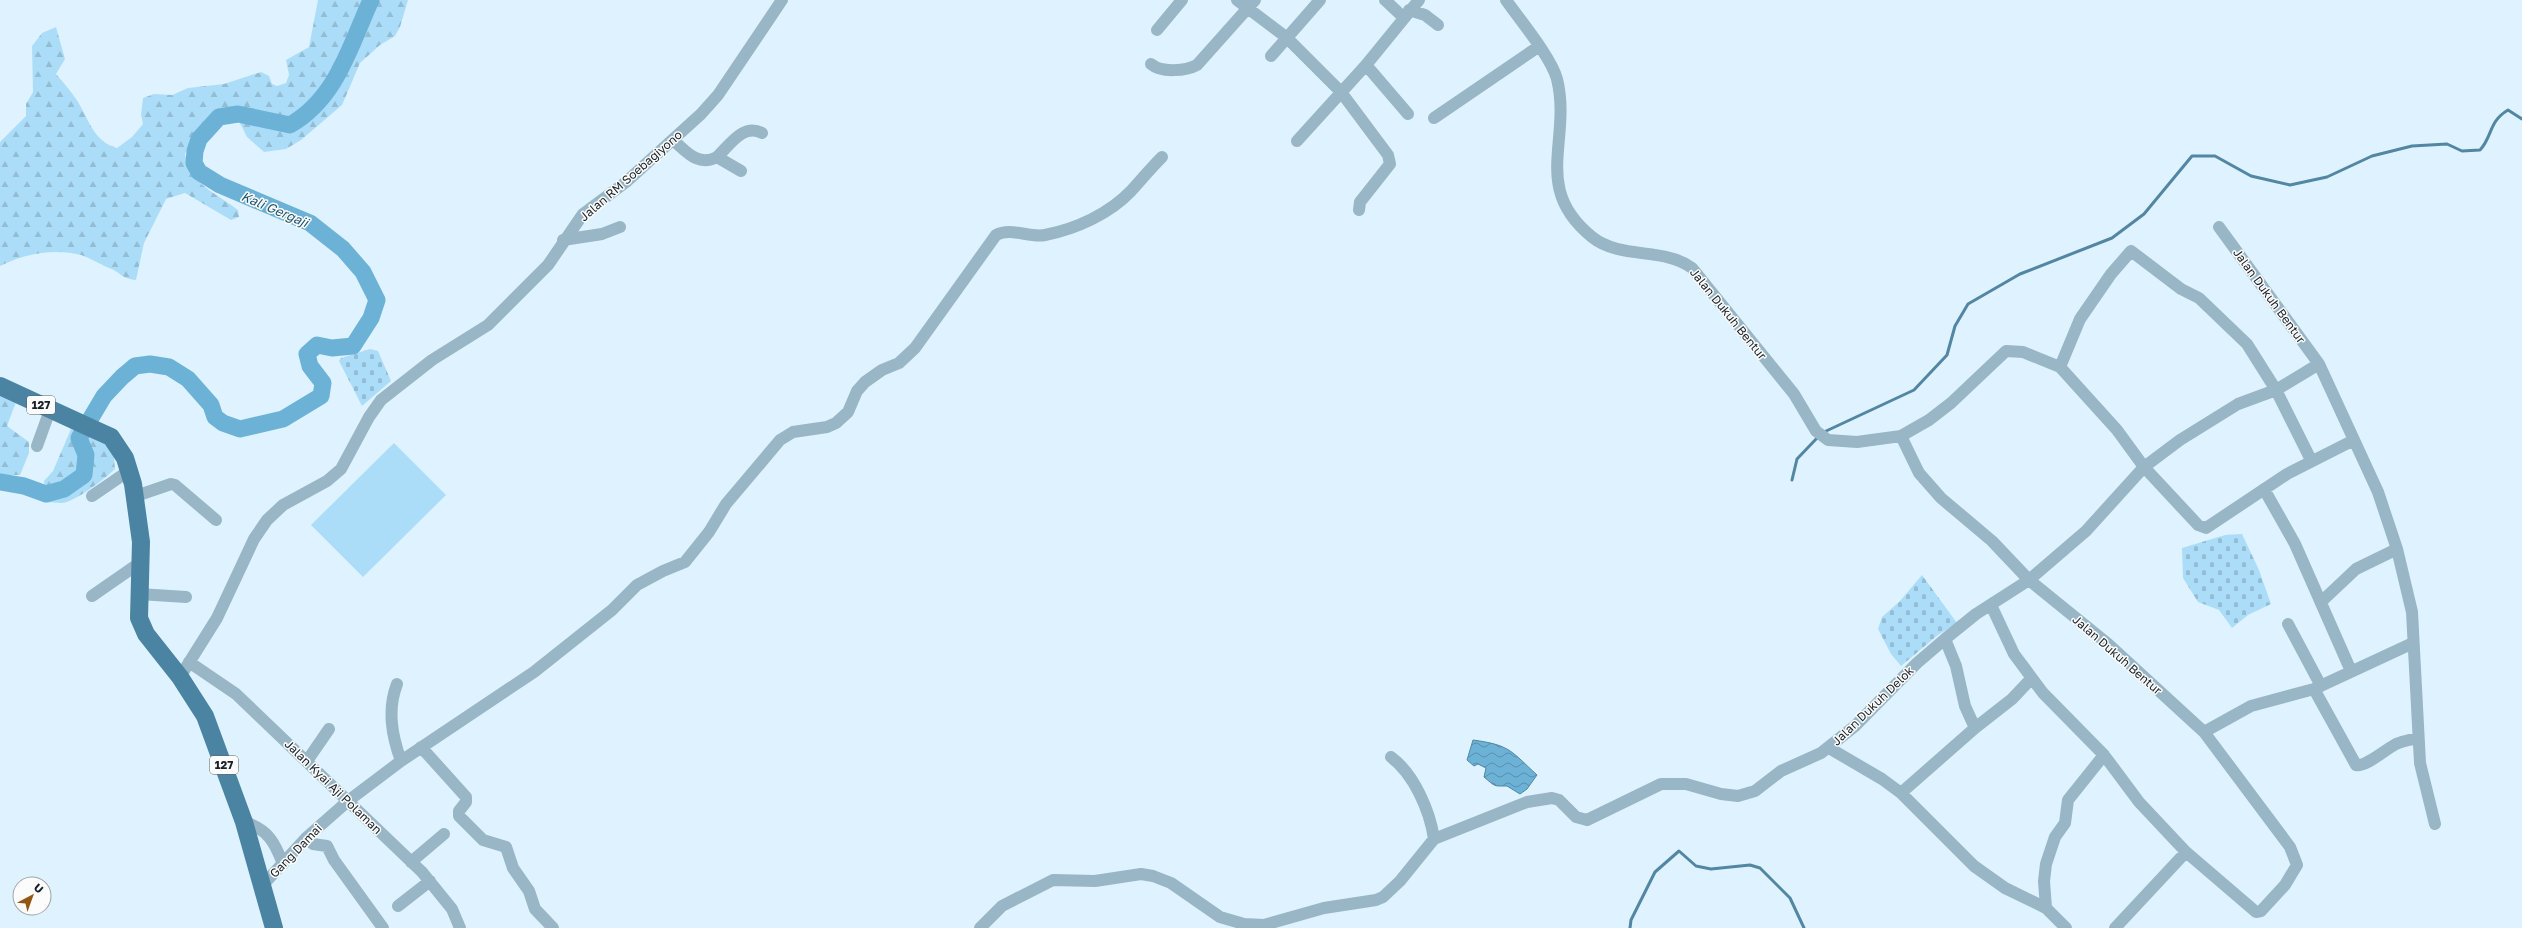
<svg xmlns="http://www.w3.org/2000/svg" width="2522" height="928" font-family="'Golos Text',sans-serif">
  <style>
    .forest { fill: url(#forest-firs) }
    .cemetery { fill: url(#cemetery-stones) }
    .pitch { fill: #acddf8 }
    .water { fill: url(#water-waves); stroke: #5386a2 }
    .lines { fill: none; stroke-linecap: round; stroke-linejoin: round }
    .stream { stroke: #5386a2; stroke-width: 3 }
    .river { stroke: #6cb2d7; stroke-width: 17 }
    .minor { stroke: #98b6c6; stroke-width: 12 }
    .primary { stroke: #4b84a2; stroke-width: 18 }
    .labels { text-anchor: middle; stroke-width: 3; stroke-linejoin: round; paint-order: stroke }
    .shield { fill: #fcfcfc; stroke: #5c6366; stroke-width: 1 }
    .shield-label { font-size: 11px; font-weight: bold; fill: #182126 }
    .street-label { font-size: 12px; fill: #182126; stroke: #fcfcfc }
    .water-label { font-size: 13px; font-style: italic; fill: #1d556f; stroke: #fcfcfc }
  </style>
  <defs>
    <pattern id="forest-firs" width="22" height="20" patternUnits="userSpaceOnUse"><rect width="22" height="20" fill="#acddf8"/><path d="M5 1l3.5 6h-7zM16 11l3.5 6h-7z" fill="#93bdd4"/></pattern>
    <pattern id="cemetery-stones" width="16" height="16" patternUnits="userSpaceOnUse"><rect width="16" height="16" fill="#acddf8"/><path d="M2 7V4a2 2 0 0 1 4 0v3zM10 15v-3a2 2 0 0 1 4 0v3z" fill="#93bdd4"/></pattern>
    <pattern id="water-waves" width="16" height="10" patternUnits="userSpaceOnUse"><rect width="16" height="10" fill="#6cb2d7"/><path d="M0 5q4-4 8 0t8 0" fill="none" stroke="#5890ae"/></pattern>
  </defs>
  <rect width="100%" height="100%" fill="#def3ff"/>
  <!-- forest -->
  <path class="forest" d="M318,0h90l-8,27 -5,9 -15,9 -20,18 -18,42 -41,35 -15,9 -22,3 -17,-15 -13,-26 -23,6 -15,16 -11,21c5,31 32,39 53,56l1,7 -8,3 -46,-27 -19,6 -22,44 -8,37c-15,-1 -15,-8 -27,-12 -9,-4 -19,-10 -28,-13 -26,-7 -58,-1 -81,11v-124l26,-26v-12l7,-12 -1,-46 10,-13 14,-6 9,32 -9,15c7,8 14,16 20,25 13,19 16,42 41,49l15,-11 11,-13 -2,-9 2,-17 11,-4 18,1 16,-7 36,-4 37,-12 8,4 3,8 5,2 9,-3 3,-8 -3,-15 23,-13z
    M0,394l16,8 -9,24 22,16v11l-9,22h-20z
    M71,429l22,8 20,11 2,21c-11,10 -38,32 -53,34 -5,0 -11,-1 -16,-1l-2,-21 9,-10z"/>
  <!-- cemetery -->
  <path class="cemetery" d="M370,349l8,2 13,30 -29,25 -23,-45 2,-3z
    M2242,534l17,36 12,34 -23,11 -16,13 -13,-18 -21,-8 -15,-24 -1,-30 43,-13z
    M1922,575l35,48 -19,12 -37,31 -10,-12 -13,-25 4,-12 18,-16z"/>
  <!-- pitch -->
  <path class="pitch" d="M394,443l52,52 -83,82 -52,-52z"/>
  <!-- water -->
  <path class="water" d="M1473,740c37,5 38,11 64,35l-10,14 -7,5 -13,-8c-14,0 -11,1 -23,-9l2,-9 -8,-4 -4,2 -7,-6z"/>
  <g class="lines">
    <!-- stream -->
    <path class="stream" d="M1824,432l90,-42 33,-35 8,-29 13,-22 52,-30 92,-36 32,-24 48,-58h23l36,20 39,9 37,-8 45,-21 40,-10 35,-2 15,7 18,-1c13,-14 8,-28 28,-40l14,9
      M1792,480l5,-21 21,-22
      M1630,928l1,-8 24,-48 24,-21 17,15 15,3 39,-4 10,3 30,30 14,30"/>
    <!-- river -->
    <path class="river" d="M0,482l24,4 22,8 18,-5 20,-14 2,-20 -7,-17 25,-42 18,-19 13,-11 15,-2 19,3 19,12 23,26 4,12 8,6 17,6 43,-10 38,-23 2,-13 -13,-17 -3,-12 10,-9 15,3 21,-2 18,-28 6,-18 -14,-28 -20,-23 -33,-26 -90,-38 -21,-13 -5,-9 1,-12 4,-12 20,-22 19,-3 52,11c47,-27 60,-79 81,-125"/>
    <!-- minor -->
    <path class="minor" d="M1237,0l49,37 55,55 47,63 2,9 -30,38 -1,8
      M1385,0l18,17
      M1506,0c14,20 45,57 51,79 15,61 -26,109 35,158 29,23 72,10 100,31l102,126 22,37 12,9 29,2 44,-6 28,-16 22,-17 55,-52 17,1 37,15 57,63 27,37 54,58 8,3 81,-54 67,-34
      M1409,10l16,5 13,10
      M1157,30l25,-30
      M1271,56l49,-56
      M1151,64c10,9 35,7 46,1l58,-65
      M1366,65l42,49
      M1434,118l104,-71
      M673,140c14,12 25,27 44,17l24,14
      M1297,141l69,-76 53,-65
      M717,157c13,-12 26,-34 45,-24
      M2219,227l100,137 59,128 19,57 15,63 8,151 15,61
      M563,240l39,-6 18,-7
      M2060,367l20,-48 31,-45 20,-23 50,38 18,9 48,46 29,46 35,70
      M1901,436l18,37 22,25 51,43 37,39 79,64 96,88 86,115 7,18 -12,20 -24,26 -5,1 -70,-60 -47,-50 -35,-47 -61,-62 -29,-39 -23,-49
      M37,446l13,-36
      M2264,489l31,55 56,127
      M92,496l38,-26
      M136,496l35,-12 4,1 41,35
      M139,594l47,3
      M92,596l49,-34
      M2322,601l34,-32 41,-20
      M2288,624l33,62
      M1945,639l11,27 9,40 10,22
      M189,662l47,32 186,178 30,37 8,19
      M180,677l37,-59 37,-79 13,-19 16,-15 44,-24 14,-12 28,-52 12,-17 51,-40 56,-35 60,-60 35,-51 43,-32 75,-68 17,-19 64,-95
      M397,684c-10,26 -5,52 4,77
      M2314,689l42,76c10,2 30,-16 40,-21 7,-3 14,-4 21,-6
      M2204,732l47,-26 63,-17 99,-46
      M421,747l45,50v5l-7,9v5l24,24 23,7 7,21 16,23 6,18 18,19
      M1829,748l53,31 19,14 73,73 31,22 41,20 20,20
      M1391,757c23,17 39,54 43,82
      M307,761l22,-32
      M1901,793l74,-65 37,-29 19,-20
      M244,822c24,7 31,21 39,42
      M306,838l7,6 14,2 7,14 49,68
      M411,862l33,-28
      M262,886l44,-48 42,-37 53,-40 133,-89 78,-62 25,-25 26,-14 22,-9 24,-30 17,-28 54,-64 13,-8 34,-5 9,-4 12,-11 9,-21 8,-9 17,-12 17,-7 16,-15 81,-113c15,-8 33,3 49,0 31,-6 64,-21 86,-44 10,-11 20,-23 31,-34
      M398,906l32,-25
      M2046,908l-2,-27 2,-17 9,-27 10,-14 3,-23 36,-45
      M980,928l22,-22 51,-26 42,1 46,-7 12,2 18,7 49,34 24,7 20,1 60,-17 52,-8 7,-3 17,-16 34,-42 93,-37 25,-4 7,2 17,17 11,3 74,-36h25l35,10 17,2 17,-5 26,-20 40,-18 34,-27 62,-63 28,-24 31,-25 53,-34 57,-49 58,-64 36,-27 58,-36 38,-14 43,-26
      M2115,928l71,-76"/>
    <!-- primary -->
    <path class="primary" d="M0,386l91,42 20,9 14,21 8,26 8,58 -2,76 7,16 34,43 25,39 39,106 30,106"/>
  </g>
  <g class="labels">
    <!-- shield labels -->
    <g class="shield">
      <rect x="27" y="396" width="28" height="18" rx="3"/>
      <rect x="210" y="756" width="28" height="18" rx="3"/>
    </g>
    <g class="shield-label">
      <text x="41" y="409">127</text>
      <text x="224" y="769">127</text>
    </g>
    <!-- street labels -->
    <g class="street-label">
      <text transform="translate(631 176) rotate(-41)" y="4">Jalan RM Soebagiyono</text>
      <text transform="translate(2269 296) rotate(54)" y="4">Jalan Dukuh Bentur</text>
      <text transform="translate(1728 314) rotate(51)" y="4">Jalan Dukuh Bentur</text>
      <text transform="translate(2117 655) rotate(41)" y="4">Jalan Dukuh Bentur</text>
      <text transform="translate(1873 706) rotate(-44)" y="4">Jalan Dukuh Delok</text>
      <text transform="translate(333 787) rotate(44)" y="4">Jalan Kyai Aji Polaman</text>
      <text transform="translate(296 851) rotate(-46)" y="4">Gang Damai</text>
    </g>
    <!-- water labels -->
    <g class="water-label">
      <text transform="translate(275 209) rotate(23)" y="5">Kali Gergaji</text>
    </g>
  </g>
  <!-- north arrow -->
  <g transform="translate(32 896) rotate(41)"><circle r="19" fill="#fcfcfc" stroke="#a1a4a6"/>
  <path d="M0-3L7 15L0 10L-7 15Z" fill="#915713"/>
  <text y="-6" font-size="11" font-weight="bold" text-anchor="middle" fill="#182126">U</text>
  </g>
</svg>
